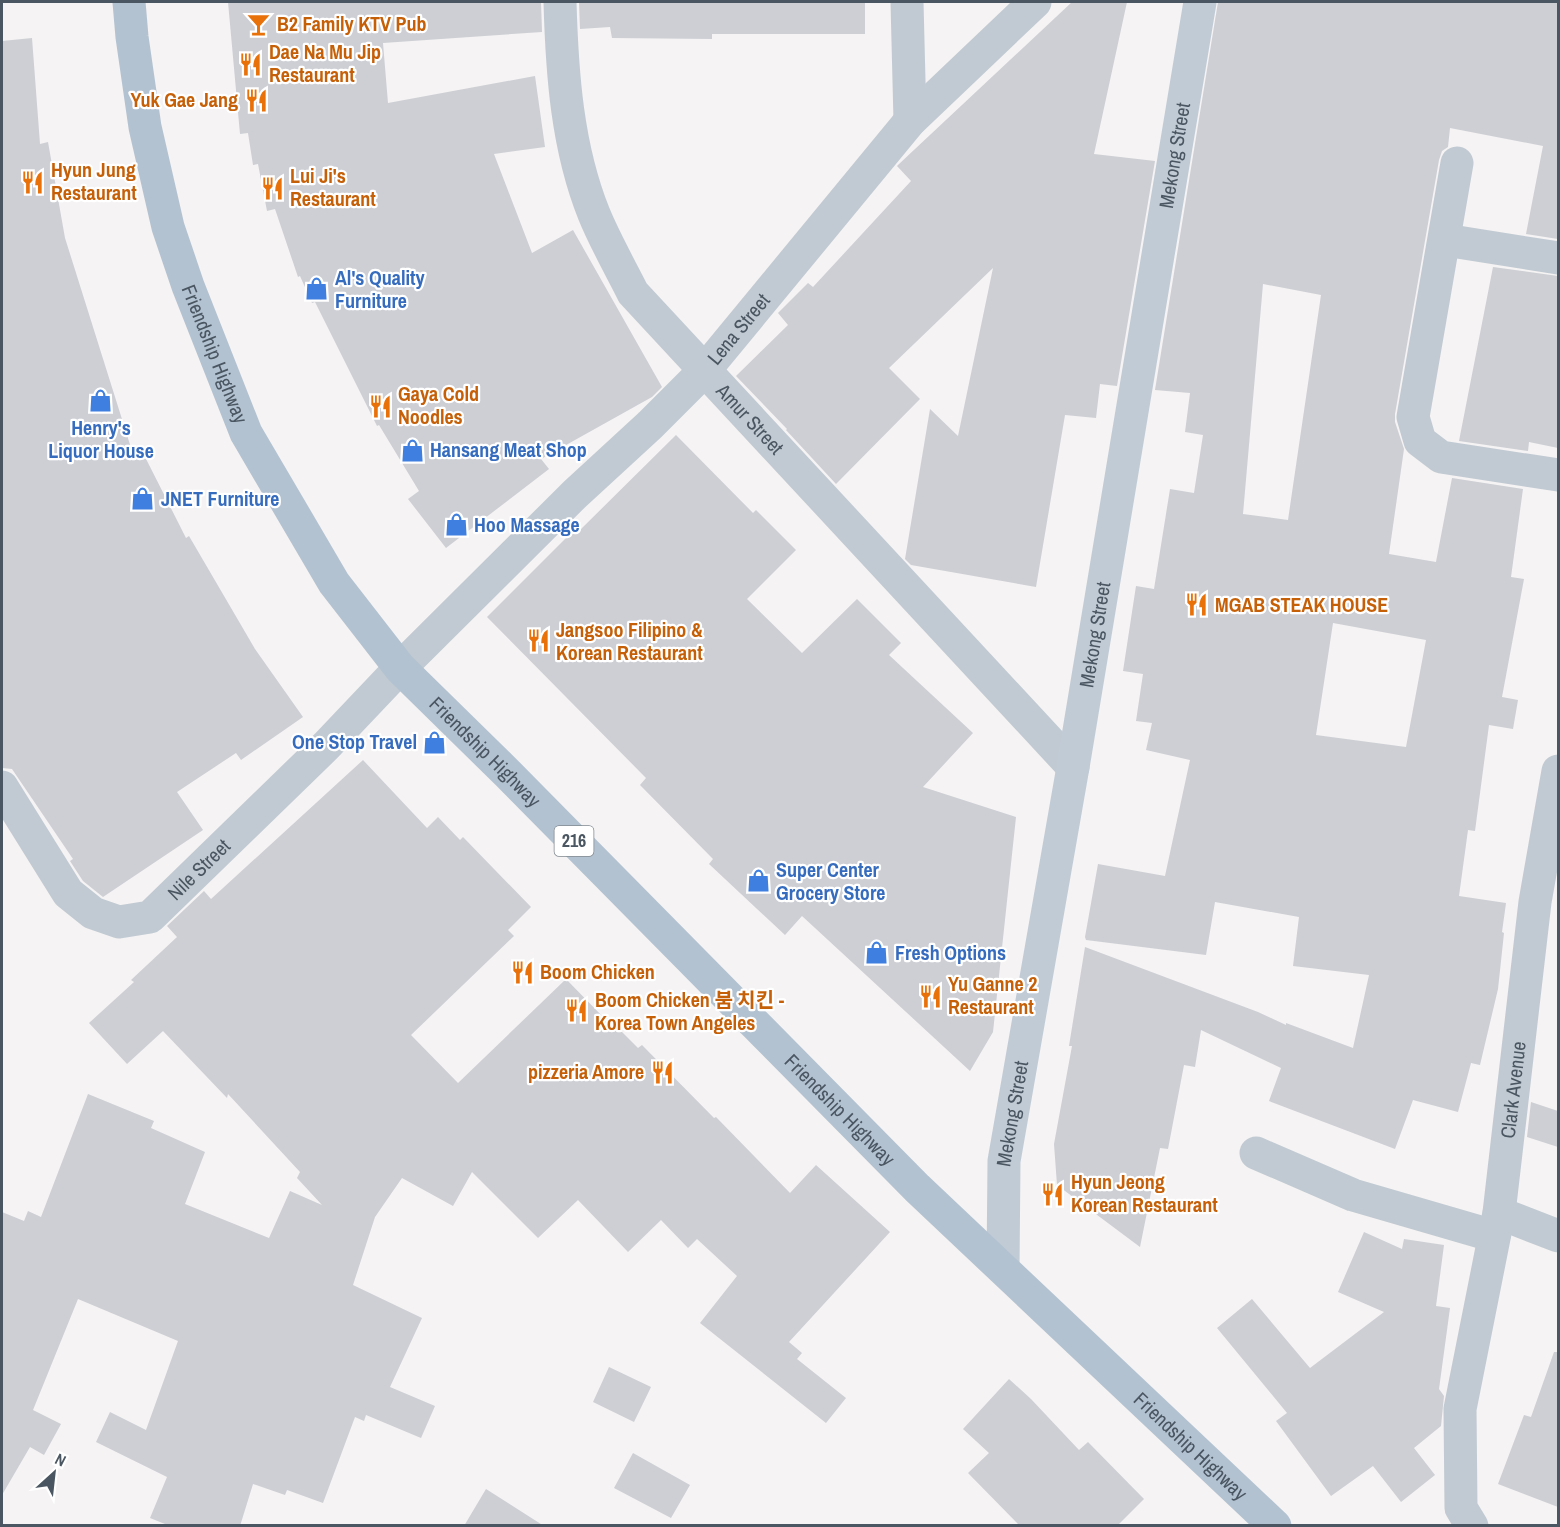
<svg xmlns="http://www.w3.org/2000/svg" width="1560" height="1527" font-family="'Archivo Narrow','Noto Sans KR',sans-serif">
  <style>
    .building { fill: #cdcfd5; fill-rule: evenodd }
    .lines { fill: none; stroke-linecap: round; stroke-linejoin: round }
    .street { stroke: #c1cad2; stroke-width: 33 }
    .secondary { stroke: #c1cbd6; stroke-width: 33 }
    .primary { stroke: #b3c2d1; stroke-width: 33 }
    .labels { text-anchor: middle; stroke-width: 4.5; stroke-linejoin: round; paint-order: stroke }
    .shield { fill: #fff; stroke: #808990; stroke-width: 1.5 }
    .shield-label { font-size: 18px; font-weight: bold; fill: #4a5661 }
    .food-label { font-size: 20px; font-weight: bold; fill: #c56008; stroke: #fff; text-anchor: start }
    .street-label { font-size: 20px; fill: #4a5661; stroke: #fff }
    .shop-label { font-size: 20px; font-weight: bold; fill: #366cbe; stroke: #fff; text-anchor: start }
  </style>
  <rect width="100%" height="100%" fill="#f5f3f3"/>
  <!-- building -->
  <path class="building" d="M228,2h313l1,30 -159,11 5,60 147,-27 10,71 -51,7 38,99 41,-23 89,157 -10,10 -111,62 8,10 -103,79 -38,-49 11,-8 -40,-66 -2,1 -62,-124 -3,1 -12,-27 -2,1 -23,-68 -8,2 -9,-47 -5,1 -5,-32 -8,1z
    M579,2h286v32h-153v5l-100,-1 -2,-11 -30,2z
    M1072,2h55l-33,152 61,7 -38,225 -17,-2 -4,34 -31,-3 -29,172 -125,-22 -6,-6 25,-150 28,27 35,-168 -104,100 31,31 -84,85 -50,-54 1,-1 -51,-53 52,-51 -10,-12 30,-30 5,4 98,-106 -14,-15 2,-2z
    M1218,2h340v237l-32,-5 17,-88 -93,-18 -2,19 -6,4 -3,9 -44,254v8l9,27 -15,105 47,8 16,-84 71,11 -12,88 13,2 -22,118 16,3 -5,29 -24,-4 -14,106 -7,-1 -9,66 47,7 -4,29 2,1 -6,56 -18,76 -9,-2 -13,49 -45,-12 -18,49 -126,-48 12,-33 -80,-38 -6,37 -11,-2 -16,84 -8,-1 -20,99 -83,-62 -3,-41 18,-98h-3l16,-99 173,65 28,13v-2l67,25 16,-73 -76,-9 6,-49 -84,-15 -9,53 -120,-15 -1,-3 13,-73 67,12 25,-116 -44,-10 6,-27 -16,-2 7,-47 -20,-3 13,-85 18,3 16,-100 24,4 9,-58 -18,-3 5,-39 -35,-3zM1263,284l58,11 -33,225 -45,-6zM1333,623l93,17 -20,107 -90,-12z
    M32,38l8,106 8,-2 17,96 67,213 8,-4 46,91 3,-2 66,113 48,68 -62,43 -5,-7 -59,39 26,38 -100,67 -20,-16 -13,-20 3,-2 -61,-90 -10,-1v-727z
    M1493,267l65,9v172l-29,-6 -1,9 -69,-10z
    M676,435l77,78 3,-3 40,40 -49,49 55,54 55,-54 44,44 -12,12 84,78 -50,54 93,30 -23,215 -23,39 -168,-155 -17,19 -76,-71 4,-5 -73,-74 6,-7 -159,-161 88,-88 3,3z
    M363,760l64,68 11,-11 22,23 3,-3 68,70 -23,23 6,6 -103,99 47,48 108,-104 38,39 2,-2 32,32 4,-3 72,73 2,-1 74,76 26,-28 74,67 -101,110 13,11 -5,6 49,39 -20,25 -126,-100 37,-47 -40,-37 -9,9 -27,-28 -33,32 -50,-52 -40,38 -66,-66 -19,34 -51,-28 -27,39 -22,68 69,33 -32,69 45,19 -14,32 -55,-23 -2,6 -9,-4 -32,86 -36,-13 -2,5 -32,-11 -13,42h-70l-20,-8 17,-41 -71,-35 14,-30 36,18 32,-89 -100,-42 -45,111 28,14 -17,31 -14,-8 -28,48v-283l22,9 4,-10 13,6 47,-123 66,27 -3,7 54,24 -20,52 84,34 21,-47 32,14 -25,-27 3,-6 -72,-78 -1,4 -64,-67 -36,33 -38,-41 45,-41 -3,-2 46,-43 -10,-11 37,-35 7,8z
    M1531,1102l27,9v36l-31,-10z
    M1364,1232l38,17 2,-10 40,6 -8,61 14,2 -11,81 5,7 -3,30 -27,22 21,27 -34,27 -28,-36 -42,30 -55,-75 11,-8 -70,-85 35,-29 58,69 74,-56 -46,-20z
    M1554,1352h4v155l-60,-23 26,-69 7,2z
    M609,1367l42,20 -17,35 -41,-20z
    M1009,1379l22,20 48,51 9,-8 56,57 -27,27h-97l-52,-53 21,-20 -26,-24z
    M633,1453l57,32 -19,33 -57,-30z
    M486,1489l58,37h-80z"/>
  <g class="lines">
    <!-- street -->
    <g class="street">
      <path id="s1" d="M560,2c2,71 7,145 34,212 11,27 26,53 39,79l440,474"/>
      <path d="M907,2l3,119"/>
      <path d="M1457,163l-44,254 7,24 21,16 117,18"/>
      <path d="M1445,240l113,18"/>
      <path id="s2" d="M2,787l66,106 25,20 26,9 31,-5 176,-171 74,-78 175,-174 75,-69 54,-54 206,-250 125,-119"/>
      <path d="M1256,1153l97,42 141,41"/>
      <path d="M1499,1213l59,23"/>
      <path id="s3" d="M1472,1526l-11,-18 -1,-99 39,-196 36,-311 23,-131"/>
    </g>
    <!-- secondary -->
    <path class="secondary" id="s4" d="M1003,1267l1,-106 69,-394 127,-765"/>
    <!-- primary -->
    <path class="primary" id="s5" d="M129,2l3,35 13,90 23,100 20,59 58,147 88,150 66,85 107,105 410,415 358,338"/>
  </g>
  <!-- icons -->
  <defs>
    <symbol id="bar-bare" viewBox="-9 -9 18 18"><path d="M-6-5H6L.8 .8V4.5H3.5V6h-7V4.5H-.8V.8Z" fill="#e8710a" stroke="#fff" stroke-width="2.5" paint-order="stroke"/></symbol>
    <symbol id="restaurant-bare" viewBox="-9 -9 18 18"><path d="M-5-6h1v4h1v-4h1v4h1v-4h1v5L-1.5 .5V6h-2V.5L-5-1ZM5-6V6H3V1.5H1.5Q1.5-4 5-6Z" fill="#e8710a" stroke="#fff" stroke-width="2.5" paint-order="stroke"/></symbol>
    <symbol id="shop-bare" viewBox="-9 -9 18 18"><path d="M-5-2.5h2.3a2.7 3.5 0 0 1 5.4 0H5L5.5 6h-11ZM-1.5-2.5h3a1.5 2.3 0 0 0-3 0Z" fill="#3f7fe0" stroke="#fff" stroke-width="2.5" paint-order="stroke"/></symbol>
  </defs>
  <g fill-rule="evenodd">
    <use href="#bar-bare" x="242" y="8" width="33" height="33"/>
    <use href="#restaurant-bare" x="234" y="48" width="33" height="33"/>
    <use href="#restaurant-bare" x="240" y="84" width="33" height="33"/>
    <use href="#restaurant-bare" x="16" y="166" width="33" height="33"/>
    <use href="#restaurant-bare" x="256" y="172" width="33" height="33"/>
    <use href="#shop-bare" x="300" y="272" width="33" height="33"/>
    <use href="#shop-bare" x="84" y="384" width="33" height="33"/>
    <use href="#restaurant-bare" x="364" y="390" width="33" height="33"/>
    <use href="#shop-bare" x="396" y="434" width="33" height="33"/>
    <use href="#shop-bare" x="126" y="482" width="33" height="33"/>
    <use href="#shop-bare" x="440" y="508" width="33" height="33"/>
    <use href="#restaurant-bare" x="1180" y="588" width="33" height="33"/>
    <use href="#restaurant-bare" x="522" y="624" width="33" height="33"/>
    <use href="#shop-bare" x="418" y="726" width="33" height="33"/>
    <use href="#shop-bare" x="742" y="864" width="33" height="33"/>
    <use href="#shop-bare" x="860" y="936" width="33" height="33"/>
    <use href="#restaurant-bare" x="506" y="956" width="33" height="33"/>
    <use href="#restaurant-bare" x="914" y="980" width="33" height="33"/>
    <use href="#restaurant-bare" x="560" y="994" width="33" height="33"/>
    <use href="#restaurant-bare" x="646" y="1056" width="33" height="33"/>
    <use href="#restaurant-bare" x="1036" y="1178" width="33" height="33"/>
  </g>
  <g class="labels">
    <!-- shield labels -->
    <rect class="shield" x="554.5" y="826" width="39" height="30" rx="4.5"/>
    <g class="shield-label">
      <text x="574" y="847">216</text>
    </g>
    <!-- food labels -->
    <g class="food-label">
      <text x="277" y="31">B2 Family KTV Pub</text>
      <text x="269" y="59">Dae Na Mu Jip<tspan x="269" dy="23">Restaurant</tspan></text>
      <text x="238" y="107" text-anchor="end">Yuk Gae Jang</text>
      <text x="51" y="177">Hyun Jung<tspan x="51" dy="23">Restaurant</tspan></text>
      <text x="290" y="183">Lui Ji's<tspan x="290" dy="23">Restaurant</tspan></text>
      <text x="398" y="401">Gaya Cold<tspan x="398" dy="23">Noodles</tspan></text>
      <text x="1215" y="612">MGAB STEAK HOUSE</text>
      <text x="556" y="637">Jangsoo Filipino &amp;<tspan x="556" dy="23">Korean Restaurant</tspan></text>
      <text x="540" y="979">Boom Chicken</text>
      <text x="948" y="991">Yu Ganne 2<tspan x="948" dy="23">Restaurant</tspan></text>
      <text x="595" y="1007">Boom Chicken 붐 치킨 -<tspan x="595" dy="23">Korea Town Angeles</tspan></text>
      <text x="644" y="1079" text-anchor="end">pizzeria Amore</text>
      <text x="1071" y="1189">Hyun Jeong<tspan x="1071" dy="23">Korean Restaurant</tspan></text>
    </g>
    <!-- street labels -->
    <g class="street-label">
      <text dy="7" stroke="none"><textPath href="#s4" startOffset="1126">Mekong Street</textPath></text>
      <text dy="7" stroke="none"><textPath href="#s2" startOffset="1048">Lena Street</textPath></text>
      <text dy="7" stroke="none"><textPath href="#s5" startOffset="364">Friendship Highway</textPath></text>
      <text dy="7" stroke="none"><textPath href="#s1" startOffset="476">Amur Street</textPath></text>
      <text dy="7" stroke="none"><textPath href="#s4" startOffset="640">Mekong Street</textPath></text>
      <text dy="7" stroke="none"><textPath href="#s5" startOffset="850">Friendship Highway</textPath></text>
      <text dy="7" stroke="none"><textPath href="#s2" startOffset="284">Nile Street</textPath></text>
      <text dy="7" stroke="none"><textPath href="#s3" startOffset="444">Clark Avenue</textPath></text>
      <text dy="7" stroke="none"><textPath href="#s5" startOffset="1354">Friendship Highway</textPath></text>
      <text dy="7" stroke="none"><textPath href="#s4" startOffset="154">Mekong Street</textPath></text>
      <text dy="7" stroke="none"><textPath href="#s5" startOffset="1840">Friendship Highway</textPath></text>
    </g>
    <!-- shop labels -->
    <g class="shop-label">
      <text x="335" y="285">Al's Quality<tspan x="335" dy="23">Furniture</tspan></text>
      <text x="101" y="435" text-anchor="middle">Henry's<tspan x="101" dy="23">Liquor House</tspan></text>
      <text x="430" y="457">Hansang Meat Shop</text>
      <text x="161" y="506">JNET Furniture</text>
      <text x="474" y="532">Hoo Massage</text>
      <text x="417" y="749" text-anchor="end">One Stop Travel</text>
      <text x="776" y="877">Super Center<tspan x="776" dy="23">Grocery Store</tspan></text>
      <text x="895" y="960">Fresh Options</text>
    </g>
  </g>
  <!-- border -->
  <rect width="1560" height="1527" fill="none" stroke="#4a5661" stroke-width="6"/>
  <!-- north arrow -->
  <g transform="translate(54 1473) rotate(27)" stroke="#ffffff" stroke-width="4.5" paint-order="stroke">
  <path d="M0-4.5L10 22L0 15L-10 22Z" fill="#4a5661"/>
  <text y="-9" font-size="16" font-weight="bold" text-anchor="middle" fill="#4a5661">N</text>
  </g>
</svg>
